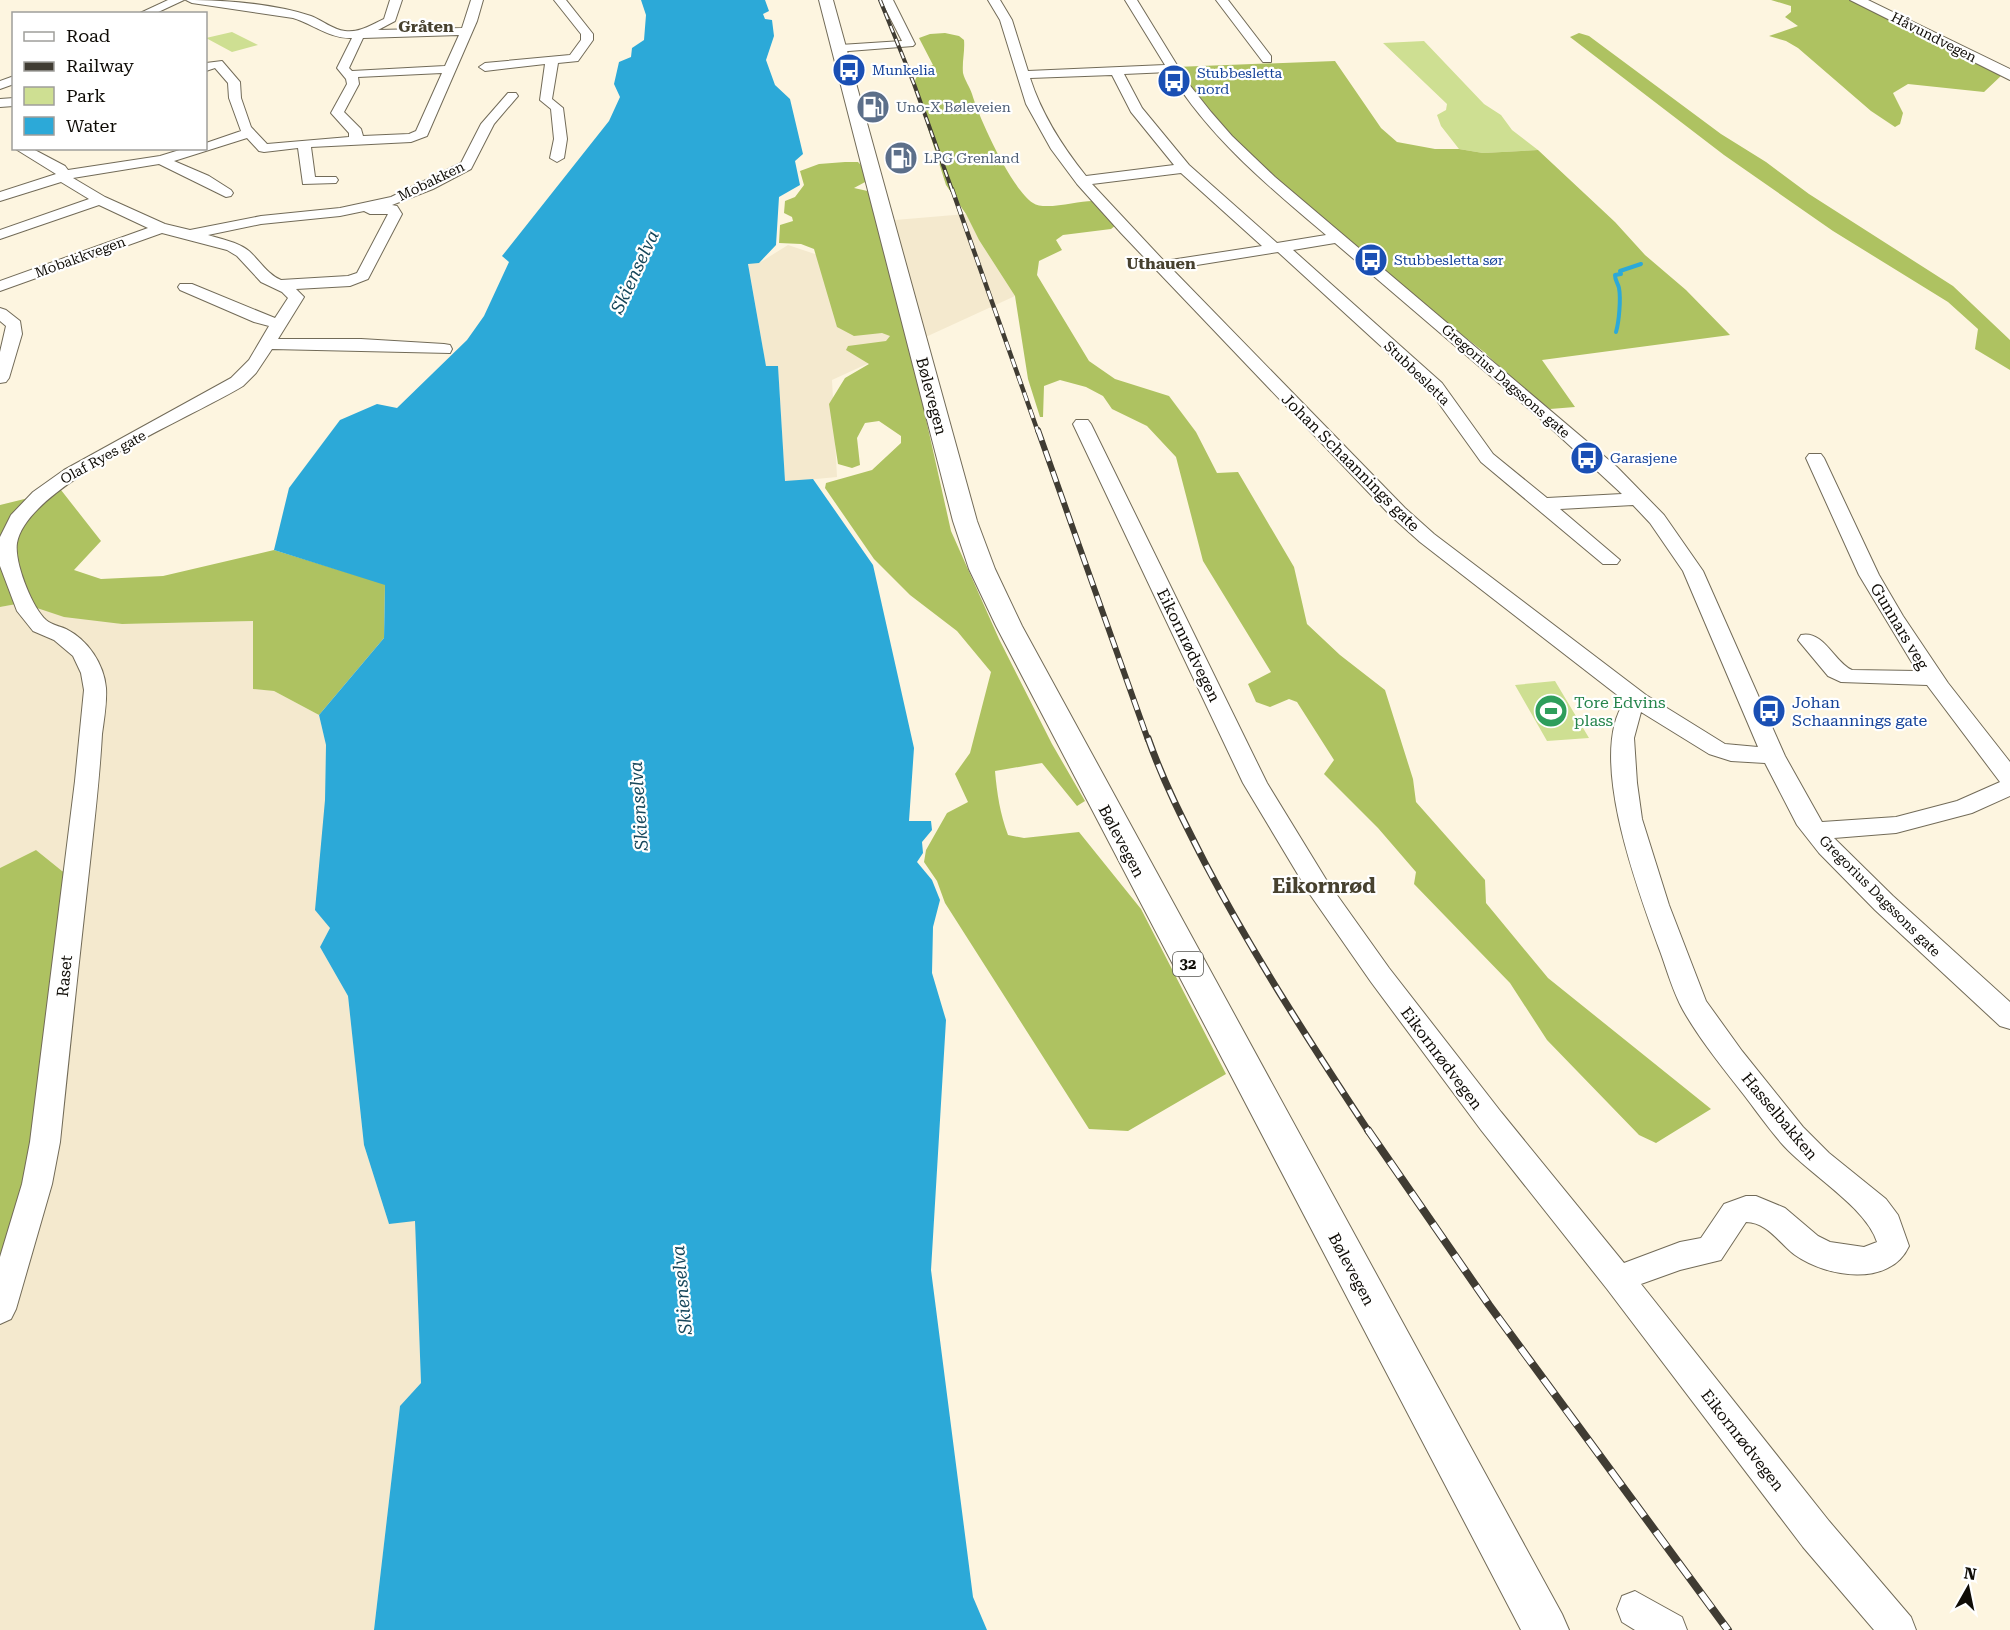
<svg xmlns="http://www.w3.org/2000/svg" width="2010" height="1630" font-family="'Roboto Serif',serif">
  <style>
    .built { fill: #f4e9ce }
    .green { fill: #cedf92 }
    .forest { fill: #aec261 }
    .water { fill: #2ca9d8 }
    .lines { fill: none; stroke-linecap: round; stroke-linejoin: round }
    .stream { stroke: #2ca9d8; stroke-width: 4 }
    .minor-casing { stroke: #726b58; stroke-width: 2 }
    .major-casing { stroke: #726b58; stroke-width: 2 }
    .minor { fill: #fff; fill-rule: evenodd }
    .major { fill: #fff; fill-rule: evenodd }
    .rail-far4-casing { stroke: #403c33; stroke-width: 4 }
    .rail-far3-casing { stroke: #403c33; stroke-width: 4.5 }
    .rail-far2-casing { stroke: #403c33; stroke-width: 6 }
    .rail-far1-casing { stroke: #403c33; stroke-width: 7 }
    .rail-casing { stroke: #403c33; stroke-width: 8 }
    .rail-far4 { stroke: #fff; stroke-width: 2; stroke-dasharray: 7; stroke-linecap: butt }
    .rail-far3 { stroke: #fff; stroke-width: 3; stroke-dasharray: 9; stroke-linecap: butt }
    .rail-far2 { stroke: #fff; stroke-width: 4; stroke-dasharray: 11; stroke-linecap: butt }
    .rail-far1 { stroke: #fff; stroke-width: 4.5; stroke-dasharray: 14; stroke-linecap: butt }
    .rail { stroke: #fff; stroke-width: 6; stroke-dasharray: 19; stroke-linecap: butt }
    .labels { text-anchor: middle; stroke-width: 4.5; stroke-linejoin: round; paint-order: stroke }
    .far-street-label { font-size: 14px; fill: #0f0c06; stroke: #fff }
    .far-transit-label { font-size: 14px; fill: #164399; stroke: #fff; text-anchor: start }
    .far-service-label { font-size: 14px; fill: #4e5e75; stroke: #fff; text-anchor: start }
    .shield { fill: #fff; stroke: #575551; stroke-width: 1.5 }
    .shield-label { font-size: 15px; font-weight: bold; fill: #0f0c06 }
    .far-quarter-label { font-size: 16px; font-weight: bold; fill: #47412f; stroke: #fff }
    .street-label { font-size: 16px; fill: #0f0c06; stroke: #fff }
    .leisure-label { font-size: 16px; fill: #27864d; stroke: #fff; text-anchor: start }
    .transit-label { font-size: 16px; fill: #164399; stroke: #fff; text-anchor: start }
    .water-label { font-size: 18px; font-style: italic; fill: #16475b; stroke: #fff }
    .quarter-label { font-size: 20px; font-weight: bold; fill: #47412f; stroke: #fff }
  </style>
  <rect width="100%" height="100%" fill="#fdf5e0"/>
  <!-- built -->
  <path class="built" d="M966,214l13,26 36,56 -183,84 5,97 -52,5 -7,-115h-12l-18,-104h11l29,-18 30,10 70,-4 7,-31z
    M22,603l100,21 131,-3v67l21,3 45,24 7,30 -1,55 5,128 -10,19 28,49 16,149 25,79 26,-4 6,163 -21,23 -26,224h-374v-310l62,-449 -26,-21 -36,18v-261z"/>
  <!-- green -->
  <path class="green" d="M232,32l26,13 -26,7 -26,-14z
    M1424,41l60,63 17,11 11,15 26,20 -55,3 -24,-4 -18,-23 -4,-11 9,-5 1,-6 -64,-61z
    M1555,681l34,57 -42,3 -32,-56z"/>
  <!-- forest -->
  <path class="forest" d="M1771,0h92l140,74 -19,18 -76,-8 -15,9 10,20 -3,11 -5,3 -24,-16 -73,-63 -12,-7 -17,-5 29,-10 -13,-9 6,-5v-6z
    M945,33l14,3 5,4c1,12 -2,21 -1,33 2,8 7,14 9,21 7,24 40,96 61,109 11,8 45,-2 59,-2l24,24 -5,4 -48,6 -7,5 6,10 -23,11 -2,14 52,86 26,18 54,17 27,36 21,41 21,-1 56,95 13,57 33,31 45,35 28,89 3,23 69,78 1,23 62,75 163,131 -55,34 -17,-8 -92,-95 -37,-57 -96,-99 2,-12 -38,-44 -54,-54 10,-14 -37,-58 -8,-3 -19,8 -14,-5 -8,-18 23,-12 -68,-111 -27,-104 -29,-31 -35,-17 -9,-13 -17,-9 -26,-7 -16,6 -1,31h-3l-12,-38 -13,-83 -36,-56 -13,-26 -20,-29 -32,-101 5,-15 14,-4 -14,-27 11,-4z
    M1579,33l10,3 132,98 45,28 43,32 144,92 57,54v30l-35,-21 3,-20 -30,-27 -115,-71 -109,-76 -154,-118z
    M1335,61l46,67 16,14 38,7h24l24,4 55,-3 77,72 30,33 41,35 44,45 -188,25 33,47 -25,2 -28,-21 -38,-36 -51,-40 -124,-104 -100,-93 -34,-48z
    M845,162h13l5,5 4,14 -13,7 18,4 18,66 61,273 48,108 53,105 33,57 -8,5 -35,-43 -47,8c2,23 5,42 13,64l16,3 55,-6 62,77 85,165 -98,57 -39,-2 -144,-226 -8,-22 -13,-19 2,-12 21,-37 21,-11 -13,-28 15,-21 21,-81 -34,-41 -47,-36 -36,-36 -49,-71 1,-5 46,-13 29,-27v-7l-22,-15 -14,2 -8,15 3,27 -8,3 -14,-4 -9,-60 16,-26 24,-14 -23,-14 2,-4 38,-5 4,-5 -8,-3 -28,3 -17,-9 -23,-78 -13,-5 -22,-1 1,-18 13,-4 -1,-4 -8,-4 1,-12 10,-4 9,-12 -4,-14 19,-7z
    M61,490l40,51 -27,29 27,9 62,-3 111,-26 111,34 -1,54 -65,77 -45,-24 -21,-2v-68l-131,3 -58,-7 -42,-14 -22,4v-102z
    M36,850l26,21 18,9 -80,440v-452z"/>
  <!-- water -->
  <path class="water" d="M641,0h124l4,11 -6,3 2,5 7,1 2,16 -8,24 9,25 15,14 13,55 -8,7 5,24 -21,12 -3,48 -17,18 -11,1 18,102h12l7,115 28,-2 60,86 41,183 -5,73h22l1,9 -10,12 1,11 -6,9 15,18 8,20 -7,27 -1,46 14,47 -15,250 42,327 14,33h-613l26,-224 21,-23 -6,-162 -26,3 -25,-79 -16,-149 -28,-49 10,-19 -15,-18 10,-110 1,-55 -7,-30 65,-77 1,-53 -111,-35 15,-62 51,-68 37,-16 20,4 70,-68 17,-24 25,-54 -7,-6 107,-135 11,-24 -6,-13 5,-22 12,-5 1,-9 12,-8 2,-25z"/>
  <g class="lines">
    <!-- stream -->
    <path class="stream" d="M1616,332c3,-10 5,-33 3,-44 -1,-5 -4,-7 -4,-13l6,-1 -1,-3 21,-7"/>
    <defs>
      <path id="minor" d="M168,0h16l-30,14h-16z
        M186,0c39,0 88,4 125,16 11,4 22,14 34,15 14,2 26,-6 39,-12l6,-19h12l-7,21 -17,9 84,-2 9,-28h12l-6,21 -50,115 -16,6 -100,5 4,30h21l2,3 -2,3 -33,1 -5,-36 -34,4 -5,-1 -12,-13 -73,23 35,15 22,14 2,3 -2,3 -5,1 -67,-33 -86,14 32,19 60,27 25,6 71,-14 79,-8 51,-11 70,-34 20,-39 27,-31h8l2,3 -24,28 -23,45 -38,20 -41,16 5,1 5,8 -34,65 -18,7 -54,3 8,8 -26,42h83l83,5 6,1 2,4 -2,4 -178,-4 -16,24 -13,13c-50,31 -216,99 -226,157 -3,19 15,64 29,77 6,5 13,6 20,9 22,11 38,35 40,59 1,15 -2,31 -4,46 -2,37 -6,73 -10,110 -11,99 -22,199 -32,298l-8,42 -36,125 -5,10 -11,5v-67l22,-73 8,-42 45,-361 9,-91 -3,-17 -8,-17 -19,-16 -21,-9 -16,-20 -17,-45v-29l11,-22 22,-23 31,-22 167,-92 18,-18 20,-34 -15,-4 -74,-32 -2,-3 2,-3h12l83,34 13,-20 -6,-6 -21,-10 -24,-26 -10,-6 -65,-17 -162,58v-10l148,-53 -49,-23 -99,34v-9l89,-31 -28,-17 -61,19v-9l56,-18 -42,-26h17l34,18 3,4 92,-14 26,-8h20v-5l35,-12 -12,-33 -1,-15 -13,-15 -9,3v-8l16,-2 18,21 1,16 10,29 16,17 82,-7v-4l-18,-20 16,-29 -1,-5 -9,-11 15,-30c-22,1 -39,-14 -59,-20l-101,-15zM459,35l-14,31 -93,5 -3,-3 14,-30zM442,73l-26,58 -7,3 -46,2 -2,-7 -17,-17 15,-28 -1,-7zM364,211l6,3h18l-31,59 -9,3 -67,4c-14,-6 -21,-19 -32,-29 -11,-9 -28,-12 -41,-16l53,-11 79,-8z
        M554,0h12l27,34v6l-15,21 -20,2 -6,36 11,9 4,31 -3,19 -7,4 -7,-4 4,-19 -3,-30 -11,-9 5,-36 -60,7 -6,-4 6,-4 85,-8 11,-15v-6z
        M881,0h12l22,44 -2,2 -77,6 -2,-3 6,-4 62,-4z
        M988,0h12l12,20 16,51 137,-6 -40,-65h12l51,83 23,29 21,24 43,41 342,290 47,48 39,56 82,185 37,66 74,-5 61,-16 43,-19 -73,-97 -86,-3 -13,-6 -30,-36 3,-5c23,-5 33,27 51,35l65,1 -58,-96 -53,-117 3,-4h12l3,4 55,117 24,41 45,67 62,79v34l-38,17 -76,20 -62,5 59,58 117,106v27l-10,-3 -125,-116 -56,-57 -22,-28 -32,-62 -34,-2 -22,-7 -68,-42 -7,26 3,45 5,36 27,86 37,96 36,50 61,76 26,26 57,46 12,16 11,31c-19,42 -83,31 -114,9 -16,-12 -28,-33 -49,-33l-25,38 -41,10 -39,14 188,237 82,96 5,13h-42l-71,-83 -196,-258 -126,-159 -110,-148 -62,-89 -66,-110 -170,-359 3,-4h12l3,4 176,359 60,98 62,87 112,144 123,151 56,-21 21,-4 23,-34 22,-8h10l29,12 33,28 12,6 34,5 13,-5c-11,-35 -68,-68 -94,-97 -14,-16 -26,-33 -39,-50 -21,-27 -44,-55 -61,-85 -10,-18 -16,-40 -23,-59 -21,-58 -74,-196 -35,-250l-205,-159 -29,-26 -270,-283 -44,-49 -26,-35 -25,-45 -26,-84zM1169,72c41,66 99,114 157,163l-49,8 -88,-78 -47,-57 -18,-34zM1112,75l19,37 43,53 -88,11c-24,-30 -44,-61 -56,-98zM1181,173l81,73 -98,15 -72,-77zM1335,243l208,178 79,73 -75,4 -54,-44 -51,-71 -149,-133zM1278,252l152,139 51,71 122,102h14l3,-4 -60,-51 73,-4 17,18 33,48 75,176 -33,-3 -79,-49 -212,-161 -29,-26 -233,-239z
        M1216,0h12l43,56v6h-8z
        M14,76v8l-14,5v-8z
        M14,98v8l-14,1v-8z
        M0,308l6,2 14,11 2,13 -13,44 -3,4 -6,1v-31l6,-26 -6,-5z
        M1635,1591l47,26 5,13h-52l-13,-8 -5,-13 5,-13z"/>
      <path id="major" d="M819,0h14l144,521 18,48 27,57 540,988 7,16h-48l-525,-1004 -27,-57 -16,-48z
        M1850,0h18l142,69v11z"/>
    </defs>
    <!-- minor casing -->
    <use href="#minor" class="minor-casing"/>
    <!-- major casing -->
    <use href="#major" class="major-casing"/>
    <!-- minor -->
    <use href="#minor" class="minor"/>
    <!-- major -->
    <use href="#major" class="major"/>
    <defs>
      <path id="rail-far4" d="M880,0l34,84 38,106"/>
      <path id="rail-far3" d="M952,189l86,243"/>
      <path id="rail-far2" d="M1038,430l110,310"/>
      <path id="rail-far1" d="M1148,738c15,43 36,84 57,125 49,93 106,181 164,269"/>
      <path id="rail" d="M1368,1130l121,175 239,325"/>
    </defs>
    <!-- rail-far4 casing -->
    <use href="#rail-far4" class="rail-far4-casing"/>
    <!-- rail-far3 casing -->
    <use href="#rail-far3" class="rail-far3-casing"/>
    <!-- rail-far2 casing -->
    <use href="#rail-far2" class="rail-far2-casing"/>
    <!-- rail-far1 casing -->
    <use href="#rail-far1" class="rail-far1-casing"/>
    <!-- rail casing -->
    <use href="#rail" class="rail-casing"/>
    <!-- rail-far4 -->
    <use href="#rail-far4" class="rail-far4"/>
    <!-- rail-far3 -->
    <use href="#rail-far3" class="rail-far3"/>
    <!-- rail-far2 -->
    <use href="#rail-far2" class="rail-far2"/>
    <!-- rail-far1 -->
    <use href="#rail-far1" class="rail-far1"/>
    <!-- rail -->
    <use href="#rail" class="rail"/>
  </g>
  <!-- icons -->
  <defs>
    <symbol id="bus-disc" viewBox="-11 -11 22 22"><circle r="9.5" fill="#1a4fb4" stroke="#fff"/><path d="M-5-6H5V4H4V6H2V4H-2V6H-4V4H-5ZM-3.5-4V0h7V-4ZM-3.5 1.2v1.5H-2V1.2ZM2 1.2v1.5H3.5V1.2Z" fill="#fff"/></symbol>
    <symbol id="fuel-disc" viewBox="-11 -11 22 22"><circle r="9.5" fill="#5c6f8a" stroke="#fff"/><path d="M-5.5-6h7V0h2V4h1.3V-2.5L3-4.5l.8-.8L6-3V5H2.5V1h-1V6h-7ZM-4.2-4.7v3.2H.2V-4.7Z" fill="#fff"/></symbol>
    <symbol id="stadium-disc" viewBox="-11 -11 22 22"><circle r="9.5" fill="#2e9e5b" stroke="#fff"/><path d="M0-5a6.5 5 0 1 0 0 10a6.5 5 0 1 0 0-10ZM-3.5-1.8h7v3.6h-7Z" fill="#fff"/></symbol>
  </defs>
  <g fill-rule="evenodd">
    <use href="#bus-disc" x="830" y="51" width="38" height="38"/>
    <use href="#bus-disc" x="1155" y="62" width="38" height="38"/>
    <use href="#fuel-disc" x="854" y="88" width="38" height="38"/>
    <use href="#fuel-disc" x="882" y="139" width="38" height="38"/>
    <use href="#bus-disc" x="1352" y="241" width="38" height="38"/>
    <use href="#bus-disc" x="1568" y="439" width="38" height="38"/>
    <use href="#stadium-disc" x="1532" y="692" width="38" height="38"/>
    <use href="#bus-disc" x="1750" y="692" width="38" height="38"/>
  </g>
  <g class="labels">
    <!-- far-street labels -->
    <g class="far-street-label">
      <text transform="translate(1934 37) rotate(27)" y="5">Håvundvegen</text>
      <text transform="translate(431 181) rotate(-26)" y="5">Mobakken</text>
      <text transform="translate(80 257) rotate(-20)" y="5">Mobakkvegen</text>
      <text transform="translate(1417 373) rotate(44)" y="5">Stubbesletta</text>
      <text transform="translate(1506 381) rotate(41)" y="5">Gregorius Dagssons gate</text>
      <text transform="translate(103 457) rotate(-29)" y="5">Olaf Ryes gate</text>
      <text transform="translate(1880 896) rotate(45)" y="5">Gregorius Dagssons gate</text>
    </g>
    <!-- far-transit labels -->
    <g class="far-transit-label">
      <text x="872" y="75">Munkelia</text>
      <text x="1197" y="78">Stubbesletta<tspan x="1197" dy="16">nord</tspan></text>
      <text x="1394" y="265">Stubbesletta sør</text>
      <text x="1610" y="463">Garasjene</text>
    </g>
    <!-- far-service labels -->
    <g class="far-service-label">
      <text x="896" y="112">Uno-X Bøleveien</text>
      <text x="924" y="163">LPG Grenland</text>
    </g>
    <!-- shield labels -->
    <rect class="shield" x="1173" y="952" width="30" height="24" rx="4.5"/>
    <g class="shield-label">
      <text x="1188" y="969">32</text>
    </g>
    <!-- far-quarter labels -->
    <g class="far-quarter-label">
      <text x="426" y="32">Gråten</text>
      <text x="1161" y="269">Uthauen</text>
    </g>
    <!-- street labels -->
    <g class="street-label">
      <text transform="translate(932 396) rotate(75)" y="6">Bølevegen</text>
      <text transform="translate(1351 462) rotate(45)" y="6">Johan Schaannings gate</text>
      <text transform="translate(1900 626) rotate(59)" y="6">Gunnars veg</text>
      <text transform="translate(1189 645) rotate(64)" y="6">Eikornrødvegen</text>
      <text transform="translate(1122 841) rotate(62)" y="6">Bølevegen</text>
      <text transform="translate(64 976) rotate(-84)" y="6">Raset</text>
      <text transform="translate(1442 1058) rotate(53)" y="6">Eikornrødvegen</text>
      <text transform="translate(1780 1116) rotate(50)" y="6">Hasselbakken</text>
      <text transform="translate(1352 1269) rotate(62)" y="6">Bølevegen</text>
      <text transform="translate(1743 1440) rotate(52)" y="6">Eikornrødvegen</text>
    </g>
    <!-- leisure labels -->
    <g class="leisure-label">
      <text x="1574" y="708">Tore Edvins<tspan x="1574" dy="18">plass</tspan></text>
    </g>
    <!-- transit labels -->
    <g class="transit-label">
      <text x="1792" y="708">Johan<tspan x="1792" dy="18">Schaannings gate</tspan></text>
    </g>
    <!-- water labels -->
    <g class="water-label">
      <text transform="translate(635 272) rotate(-65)" y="6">Skienselva</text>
      <text transform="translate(639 806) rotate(-94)" y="6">Skienselva</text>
      <text transform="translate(682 1290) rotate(-95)" y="6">Skienselva</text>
    </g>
    <!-- quarter labels -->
    <g class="quarter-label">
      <text x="1324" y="893">Eikornrød</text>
    </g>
  </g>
  <!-- legend -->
  <rect x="12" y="12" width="195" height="138" fill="#ffffff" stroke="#9f9e9b" stroke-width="1.5"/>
  <rect x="24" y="32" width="30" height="9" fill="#ffffff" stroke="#9f9e9b" stroke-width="1.5"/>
  <text x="66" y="42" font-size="18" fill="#0f0c06">Road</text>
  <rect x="24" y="62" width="30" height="9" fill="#403c33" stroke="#9f9e9b" stroke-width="1.5"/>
  <text x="66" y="72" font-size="18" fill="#0f0c06">Railway</text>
  <rect x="24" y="87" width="30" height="18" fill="#cedf92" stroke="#9f9e9b" stroke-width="1.5"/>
  <text x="66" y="102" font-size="18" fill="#0f0c06">Park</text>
  <rect x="24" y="117" width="30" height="18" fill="#2ca9d8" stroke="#9f9e9b" stroke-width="1.5"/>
  <text x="66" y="132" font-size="18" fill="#0f0c06">Water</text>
  <!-- north arrow -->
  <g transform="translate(1968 1588) rotate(9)" stroke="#ffffff" stroke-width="4.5" paint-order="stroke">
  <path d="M0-4.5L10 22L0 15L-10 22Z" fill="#0f0c06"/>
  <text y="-9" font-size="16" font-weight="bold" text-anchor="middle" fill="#0f0c06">N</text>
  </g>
</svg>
